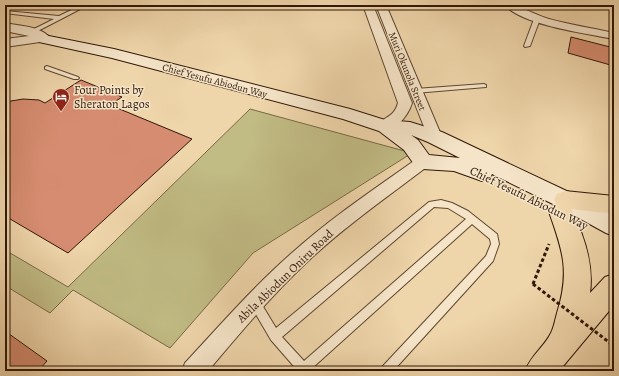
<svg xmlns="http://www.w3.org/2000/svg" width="619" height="376" font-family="Alegreya,serif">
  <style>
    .green { fill: #c1bb84; stroke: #786946 }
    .building { fill: #d68c70; stroke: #2f1707 }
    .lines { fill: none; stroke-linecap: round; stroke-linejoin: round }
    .service-casing { stroke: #5f4630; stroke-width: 2 }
    .minor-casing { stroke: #5f4630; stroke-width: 2 }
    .tertiary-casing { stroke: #5f4630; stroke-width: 2 }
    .secondary-casing { stroke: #2f1707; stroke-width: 2 }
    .trunk-casing { stroke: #2f1707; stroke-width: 2 }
    .path { stroke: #2f1707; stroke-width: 3; stroke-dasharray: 3.5 2.5; stroke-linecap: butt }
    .service { fill: #f5e4c8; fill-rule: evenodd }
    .minor { fill: #f5e4c8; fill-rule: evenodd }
    .tertiary { fill: #f5e4c8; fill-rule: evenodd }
    .secondary { fill: #f5e4c8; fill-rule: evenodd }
    .trunk { fill: #efd5aa; fill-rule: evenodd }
    .path-bridge { stroke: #2f1707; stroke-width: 3; stroke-dasharray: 3.5 2.5; stroke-linecap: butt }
    .labels { text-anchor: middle; stroke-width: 3; stroke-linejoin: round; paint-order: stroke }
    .far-street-label { font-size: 10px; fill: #2f1707; stroke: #f5e4c8 }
    .poi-label { font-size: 12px; fill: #2f1707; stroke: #f5e4c8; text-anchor: start }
    .street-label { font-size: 12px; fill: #2f1707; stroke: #f5e4c8 }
  </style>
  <rect width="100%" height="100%" fill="#efd5aa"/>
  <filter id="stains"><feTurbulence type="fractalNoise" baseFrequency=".005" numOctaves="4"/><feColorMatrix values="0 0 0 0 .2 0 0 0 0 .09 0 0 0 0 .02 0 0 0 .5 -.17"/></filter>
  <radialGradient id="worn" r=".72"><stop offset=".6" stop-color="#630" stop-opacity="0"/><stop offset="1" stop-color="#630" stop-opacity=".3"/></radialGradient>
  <!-- green -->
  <path class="green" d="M250,109l162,44 -159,100 -83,95 -97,-58 -23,23 -41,-25 -4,3v-41l63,37z"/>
  <!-- building -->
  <path class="building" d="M571,37l43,11v18l-46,-13z
    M81,80l41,17 -12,8 82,34 -124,114 -63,-37v-114l18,-3 16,1 6,3z
    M5,331l42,30 -9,10h-33z"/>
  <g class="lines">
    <defs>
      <path id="service" d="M82,5h6l-56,29 -2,-1v-2l24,-12 -49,-6v-2l54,5z
        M537,17l3,2 -10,27 -5,1 -1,-1 10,-27z
        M47,66l31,11 1,1 -1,1h-4l-29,-10v-2z
        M484,84l2,1v2l-71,6 -3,-2 3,-2z
        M441,200l11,3 16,8 29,23 2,10 -6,17 -100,110h-13l2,-4 104,-111 5,-12 -1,-5 -18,-15 -162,146 1,1h-13l-27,-31 -20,-34 -1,-3 1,-3 4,-2 4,2 17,28 153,-126zM434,207l14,1 18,11 -162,142 -22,-24z"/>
      <path id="minor" d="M363,5h10l39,98c-4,13 -17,30 -33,26l-2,-3c7,-10 17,-8 21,-23z
        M376,5h10l56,132 -2,3 -5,2 -5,-2 -2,-3z
        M505,5c16,0 29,10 44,14 22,6 43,9 65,14v6c-26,-5 -93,-14 -109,-34z
        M423,157l5,1 3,4 -3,4c-41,31 -84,61 -122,97 -35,33 -67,71 -98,108h-26l3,-8c35,-38 69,-77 108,-111 39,-35 83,-64 125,-94z"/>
      <path id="tertiary" d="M5,23c14,3 37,3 46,16l-2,3h-9l-35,5v-8l24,-3 -24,-5z"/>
      <path id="secondary" d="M44,35l70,14 236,60 35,11 25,2 32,10 131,62 41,21v21l-8,-3 -49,-27 -65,-32 -2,4 -8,3 -28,-10 -31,-2 -7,-2 -12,-17 -25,-19 -36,-12 -231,-61 -73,-16 -2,-3 2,-3zM411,135l17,7 32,16 -31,-3 -11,-15z"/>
      <path id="trunk" d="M565,191l49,5v18l-43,-5c13,26 23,55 19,84l15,-16 9,-3v31l-55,66h-34c7,-17 19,-24 26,-38 3,-6 4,-13 6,-20 13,-41 6,-62 -8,-101l4,-6 3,-2 -2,-4 3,-6z"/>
    </defs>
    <!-- service casing -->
    <use href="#service" class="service-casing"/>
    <!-- minor casing -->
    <use href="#minor" class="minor-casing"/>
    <!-- tertiary casing -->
    <use href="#tertiary" class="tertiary-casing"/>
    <!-- secondary casing -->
    <use href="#secondary" class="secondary-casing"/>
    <!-- trunk casing -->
    <use href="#trunk" class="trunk-casing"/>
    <!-- path -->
    <path class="path" d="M533,284l16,-40"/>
    <!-- service -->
    <use href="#service" class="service"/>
    <!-- minor -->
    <use href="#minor" class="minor"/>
    <!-- tertiary -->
    <use href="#tertiary" class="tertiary"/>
    <!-- secondary -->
    <use href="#secondary" class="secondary"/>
    <!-- trunk -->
    <use href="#trunk" class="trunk"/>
    <!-- path-bridge -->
    <path class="path-bridge" d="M533,284l81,62"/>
  </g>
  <!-- icons -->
  <defs>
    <symbol id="hotel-pin" viewBox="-11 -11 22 30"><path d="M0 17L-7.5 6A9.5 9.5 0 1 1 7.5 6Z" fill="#8f2418" stroke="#f5e4c8"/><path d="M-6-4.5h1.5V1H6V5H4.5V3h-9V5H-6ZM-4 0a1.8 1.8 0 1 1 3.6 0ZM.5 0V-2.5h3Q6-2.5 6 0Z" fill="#fff"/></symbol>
  </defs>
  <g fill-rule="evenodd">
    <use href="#hotel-pin" x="51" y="87" width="20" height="27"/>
  </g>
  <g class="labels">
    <!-- far-street labels -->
    <g class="far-street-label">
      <text transform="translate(408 71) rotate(68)" y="4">Muri Okunola Street</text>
      <text transform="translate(215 80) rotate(15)" y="4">Chief Yesufu Abiodun Way</text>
    </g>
    <!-- poi labels -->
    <g class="poi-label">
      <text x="74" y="94">Four Points by<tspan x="74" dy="14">Sheraton Lagos</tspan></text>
    </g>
    <!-- street labels -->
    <g class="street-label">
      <text transform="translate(529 198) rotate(26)" y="4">Chief Yesufu Abiodun Way</text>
      <text transform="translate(285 276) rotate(-44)" y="4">Abila Abiodun Oniru Road</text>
    </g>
  </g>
  <!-- margin -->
  <rect width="619" height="376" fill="none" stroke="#efd5aa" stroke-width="20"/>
  <rect x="6" y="6" width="607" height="364" fill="none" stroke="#2f1707" stroke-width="2"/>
  <rect x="10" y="10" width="599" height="356" fill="none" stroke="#2f1707"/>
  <rect width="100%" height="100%" filter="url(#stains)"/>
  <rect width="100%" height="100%" fill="url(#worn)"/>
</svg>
